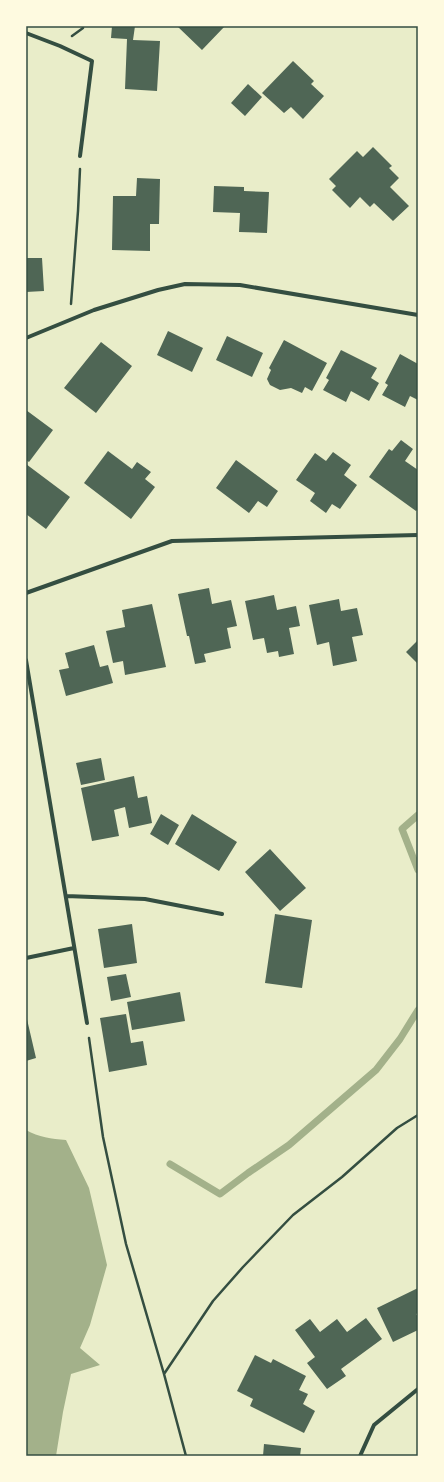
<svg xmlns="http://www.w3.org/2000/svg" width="444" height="1482" font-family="'Work Sans',sans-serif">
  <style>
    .water { fill: #a3b18a }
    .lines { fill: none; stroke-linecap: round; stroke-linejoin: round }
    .stream { stroke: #a3b18a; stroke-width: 7 }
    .building { fill: #4f6655 }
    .path { stroke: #344e41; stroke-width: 2.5 }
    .minor { stroke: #344e41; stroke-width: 4 }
    .neatline { fill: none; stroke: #344e41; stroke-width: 1.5 }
  </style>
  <rect width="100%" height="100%" fill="#e9edc9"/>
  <!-- water -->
  <path class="water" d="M26,1130c13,7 25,9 40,10l23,48 18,77 -17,60 -10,23 20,17 -29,9 -8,38 -7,44h-30z"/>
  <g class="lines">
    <!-- stream -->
    <path class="stream" d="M418,815l-16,14 16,41
      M170,1164l50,30 28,-21 41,-28 87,-75 24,-31 18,-29"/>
  </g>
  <!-- building -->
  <path class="building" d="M112,26h23l-2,14 27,1 -3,50 -32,-2 2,-50 -16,-1z
    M177,26h48l-23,24z
    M293,61l21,20 -3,3 13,12 -21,23 -12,-12 -7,6 -22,-20z
    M248,84l14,13 -17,19 -14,-13z
    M373,147l19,19 -3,2 10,10 -9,9 19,19 -16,15 -19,-18 -4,4 -10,-10 -10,11 -18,-18 4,-4 -7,-7 28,-28 6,6z
    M137,178l23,1 -1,45h-9v27l-38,-1 1,-54h23z
    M214,186l30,1v4l25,1 -2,41 -28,-1 1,-19 -27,-1z
    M26,258h16l2,33 -18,1z
    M168,331l35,17 -11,24 -35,-17z
    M227,336l36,17 -11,24 -36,-17z
    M284,340l43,23 -15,28 -7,-4 -3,6 -11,-5 -11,2 -10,-5 -3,-6 4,-9 -2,-2z
    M101,342l31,24 -36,47 -32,-25z
    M341,350l36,18 -6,10 8,5 -10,18 -18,-10 -5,11 -23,-12 6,-10 -3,-2z
    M400,354l18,10v36l-8,-4 -5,11 -23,-12 6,-10 -3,-2z
    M26,410l27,20 -24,32 -3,-2z
    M401,440l12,9 -8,12 13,9v39l-2,2 -47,-34 20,-28 3,2z
    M108,451l24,18 5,-7 14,10 -6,7 10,8 -24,32 -47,-36z
    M333,452l18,13 -7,10 13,10 -17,24 -8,-5 -6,9 -16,-12 5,-8 -19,-13 19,-27 11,8z
    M236,460l42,31 -11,16 -9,-6 -9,12 -33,-25z
    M26,464l44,33 -24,32 -20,-15z
    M209,588l3,16 19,-4 6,26 -10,2 4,20 -27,6 2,8 -11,2 -6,-28h-2l-9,-42z
    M274,595l3,15 19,-4 4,20 -11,2 5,26 -15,3 -1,-6 -11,2 -3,-15 -11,2 -8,-39z
    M339,599l2,12 16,-3 6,27 -11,2 5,24 -24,5 -4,-24 -12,3 -8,-40z
    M152,604l14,63 -41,8 -2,-14 -10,2 -7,-32 19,-4 -3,-17z
    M418,640v24l-12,-12z
    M94,645l6,22 8,-2 5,18 -47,13 -7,-26 10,-2 -4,-15z
    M101,758l4,22 -24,5 -5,-22z
    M134,776l4,22 9,-2 5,27 -23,5 -4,-21 -11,3 5,26 -27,5 -11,-53z
    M161,814l18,11 -11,20 -18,-11z
    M192,814l45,28 -18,29 -44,-27z
    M270,849l36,39 -26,23 -35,-39z
    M275,914l37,6 -10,68 -37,-5z
    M132,924l5,39 -33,5 -6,-39z
    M126,974l5,23 -20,4 -4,-24z
    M180,992l5,29 -53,9 -5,-28z
    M126,1014l5,29 12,-2 4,24 -38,7 -9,-54z
    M26,1015l10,43 -10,3z
    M418,1288v25l-2,1 2,3v13l-25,12 -16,-34z
    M366,1318l16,21 -41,30 5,7 -19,13 -20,-26 8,-6 -20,-27 15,-11 10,13 17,-13 10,13z
    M255,1355l16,8 2,-4 33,17 -7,14 9,4 -5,10 12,7 -11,22 -54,-27 3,-7 -16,-8z
    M264,1444l37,4 -1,8h-37z"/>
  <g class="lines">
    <!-- path -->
    <path class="path" d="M72,36l11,-8v-2
      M71,304l7,-93 2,-42
      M89,1038l14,99 23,107 38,130 22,82
      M164,1374l49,-73 30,-34 50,-52 49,-38 55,-49 21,-13"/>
    <!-- minor -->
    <path class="minor" d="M26,33l34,13 32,15 -12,95
      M26,338l68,-28 64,-20 27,-6 55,1 178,30
      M26,593l146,-52 246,-6
      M26,660l61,363
      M66,896l79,3 77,15
      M26,958l48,-10
      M360,1456l14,-31 44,-36"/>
  </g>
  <!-- border -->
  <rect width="444" height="1482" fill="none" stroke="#fefae0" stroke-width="54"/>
  <rect x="27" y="27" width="390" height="1428" class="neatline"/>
</svg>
